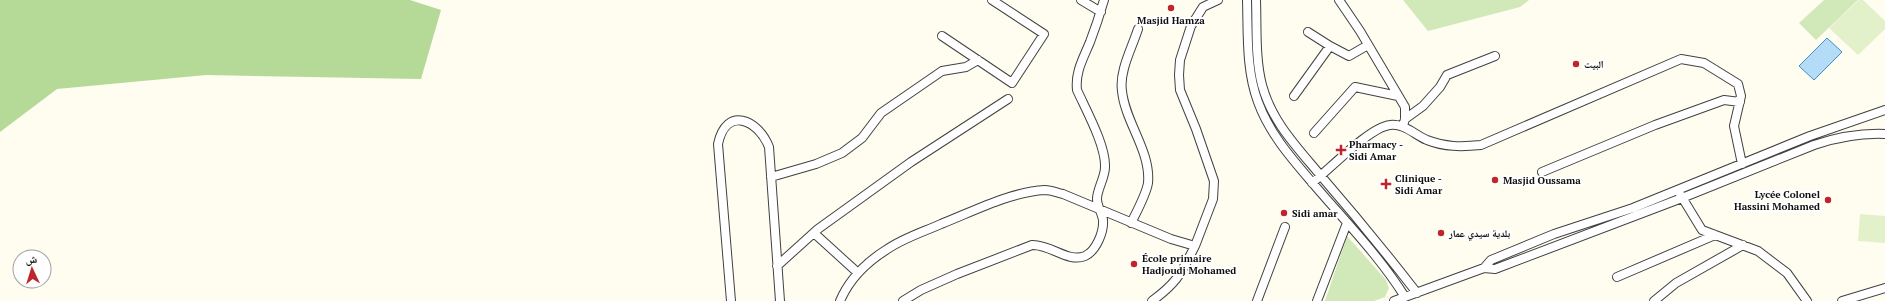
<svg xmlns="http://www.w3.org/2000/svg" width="1885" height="301" font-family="'PT Serif','Noto Naskh Arabic',serif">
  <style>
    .green { fill: #d1e9b9 }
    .forest { fill: #b5da98 }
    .pitch { fill: #e3f1cb }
    .water { fill: #b4dcf6; stroke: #3b90cd }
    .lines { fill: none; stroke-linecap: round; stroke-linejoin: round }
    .minor-casing { stroke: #414141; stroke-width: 10 }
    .minor { stroke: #fff; stroke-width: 8 }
    .poi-dot { fill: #bf262b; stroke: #fff; stroke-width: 1.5 }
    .labels { text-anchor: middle; stroke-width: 4; stroke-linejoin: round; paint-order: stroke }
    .poi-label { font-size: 10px; font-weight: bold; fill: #0e0e0e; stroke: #fff; text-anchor: start }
  </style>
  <rect width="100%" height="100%" fill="#fffcf0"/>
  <!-- green -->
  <path class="green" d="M1403,0h126l-9,7 -92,24z
    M1824,0h34l-42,40 -17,-17z
    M1347,236l39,44 3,8 -4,9 -11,4h-49z"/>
  <!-- forest -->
  <path class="forest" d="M0,0h410l31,10 -20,69 -215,-4 -149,14 -57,43z"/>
  <!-- pitch -->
  <path class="pitch" d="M1859,0h4l22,21v8l-27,26 -29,-27z
    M1860,214l25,2v27l-27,-2z"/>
  <!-- water -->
  <path class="water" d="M1827,38l15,14 -28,28 -15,-14z"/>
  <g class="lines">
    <defs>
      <path id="minor" d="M1081,0l20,12
        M1247,0c1,34 -1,70 11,102 12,33 35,58 58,85 30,35 64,70 89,110
        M1256,0c1,28 -1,58 6,85 10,37 35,62 59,91 33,38 65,77 96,117
        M1339,0l21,31 45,76v12l-2,7
        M1308,32l22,14
        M942,36l70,47 32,-49 -52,-34
        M1294,96l36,-50 19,10 19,-11
        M1405,119l18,-13 17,-19 7,-12 48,-19
        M1314,133l41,-46 43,9
        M1542,172l113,-47 69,-25 16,2
        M771,177l45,-13 26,-11 20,-15 19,-25 61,-42 24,-4 12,-7
        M1312,183c18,-14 58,-56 78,-58 14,-2 25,10 37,15 18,7 34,7 54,5l200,-86 23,4 34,21 3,12 -7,30 8,38
        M1680,194l22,36 56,21 29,22 20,28
        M1131,223c6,-12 15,-28 17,-40 3,-32 -23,-61 -26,-92 -3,-20 10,-43 16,-62
        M814,233l44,40
        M777,266l41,-37 93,-67 97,-63
        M1484,268l11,1 187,-71 132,-53c24,-8 46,-12 71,-11
        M1617,277l98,-42
        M731,301l-13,-157c8,-38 40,-25 51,3l11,154
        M840,301c9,-21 27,-39 46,-51 17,-12 37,-18 55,-26 33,-13 69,-32 104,-34 6,0 13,3 18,4l108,45 24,7 18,-47 1,-18 -18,-52 -16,-39 -1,-15 1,-15 11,-34 12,-19 15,-7
        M903,301l18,-11 36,-16 75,-29c18,-1 36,18 53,11 11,-5 19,-24 18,-36 -1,-7 -6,-14 -6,-21 0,-10 8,-21 8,-32 1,-21 -19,-57 -28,-77 -2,-18 6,-31 13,-48 5,-13 10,-28 14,-42
        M1152,301c26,-19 29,-28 43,-55
        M1257,301l28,-74
        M1317,301l30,-78
        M1394,301l90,-33 7,-8 63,-26 79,-26 177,-72 75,-26
        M1654,301l22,-18 67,-38
        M1842,301l43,-13"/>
    </defs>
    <!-- minor casing -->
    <use href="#minor" class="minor-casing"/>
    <!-- minor -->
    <use href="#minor" class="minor"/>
  </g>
  <!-- markers -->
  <g class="poi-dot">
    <circle cx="1171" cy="8" r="4"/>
    <circle cx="1576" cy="64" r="4"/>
    <path d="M1339 144h4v4h4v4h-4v4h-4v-4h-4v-4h4z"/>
    <circle cx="1495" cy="180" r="4"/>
    <path d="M1384 178h4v4h4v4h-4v4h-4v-4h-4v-4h4z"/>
    <circle cx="1828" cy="200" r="4"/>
    <circle cx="1284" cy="213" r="4"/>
    <circle cx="1441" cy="233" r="4"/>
    <circle cx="1134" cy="264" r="4"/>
  </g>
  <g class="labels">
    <!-- poi labels -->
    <g class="poi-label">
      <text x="1171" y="24" text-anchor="middle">Masjid Hamza</text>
      <text x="1584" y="68">البيت</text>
      <text x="1349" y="148">Pharmacy -<tspan x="1349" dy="12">Sidi Amar</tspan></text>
      <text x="1395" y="182">Clinique -<tspan x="1395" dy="12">Sidi Amar</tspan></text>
      <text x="1503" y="184">Masjid Oussama</text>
      <text x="1820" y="198" text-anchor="end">Lycée Colonel<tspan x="1820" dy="12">Hassini Mohamed</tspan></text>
      <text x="1292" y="217">Sidi amar</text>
      <text x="1449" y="237">بلدية سيدي عمار</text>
      <text x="1142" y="262">École primaire<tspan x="1142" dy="12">Hadjoudj Mohamed</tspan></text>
    </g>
  </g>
  <!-- north arrow -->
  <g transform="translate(32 269) rotate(356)"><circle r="19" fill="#ffffff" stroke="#9f9f9f"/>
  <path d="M0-3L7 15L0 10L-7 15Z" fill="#bf262b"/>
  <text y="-6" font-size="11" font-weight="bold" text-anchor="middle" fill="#0e0e0e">ش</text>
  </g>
</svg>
